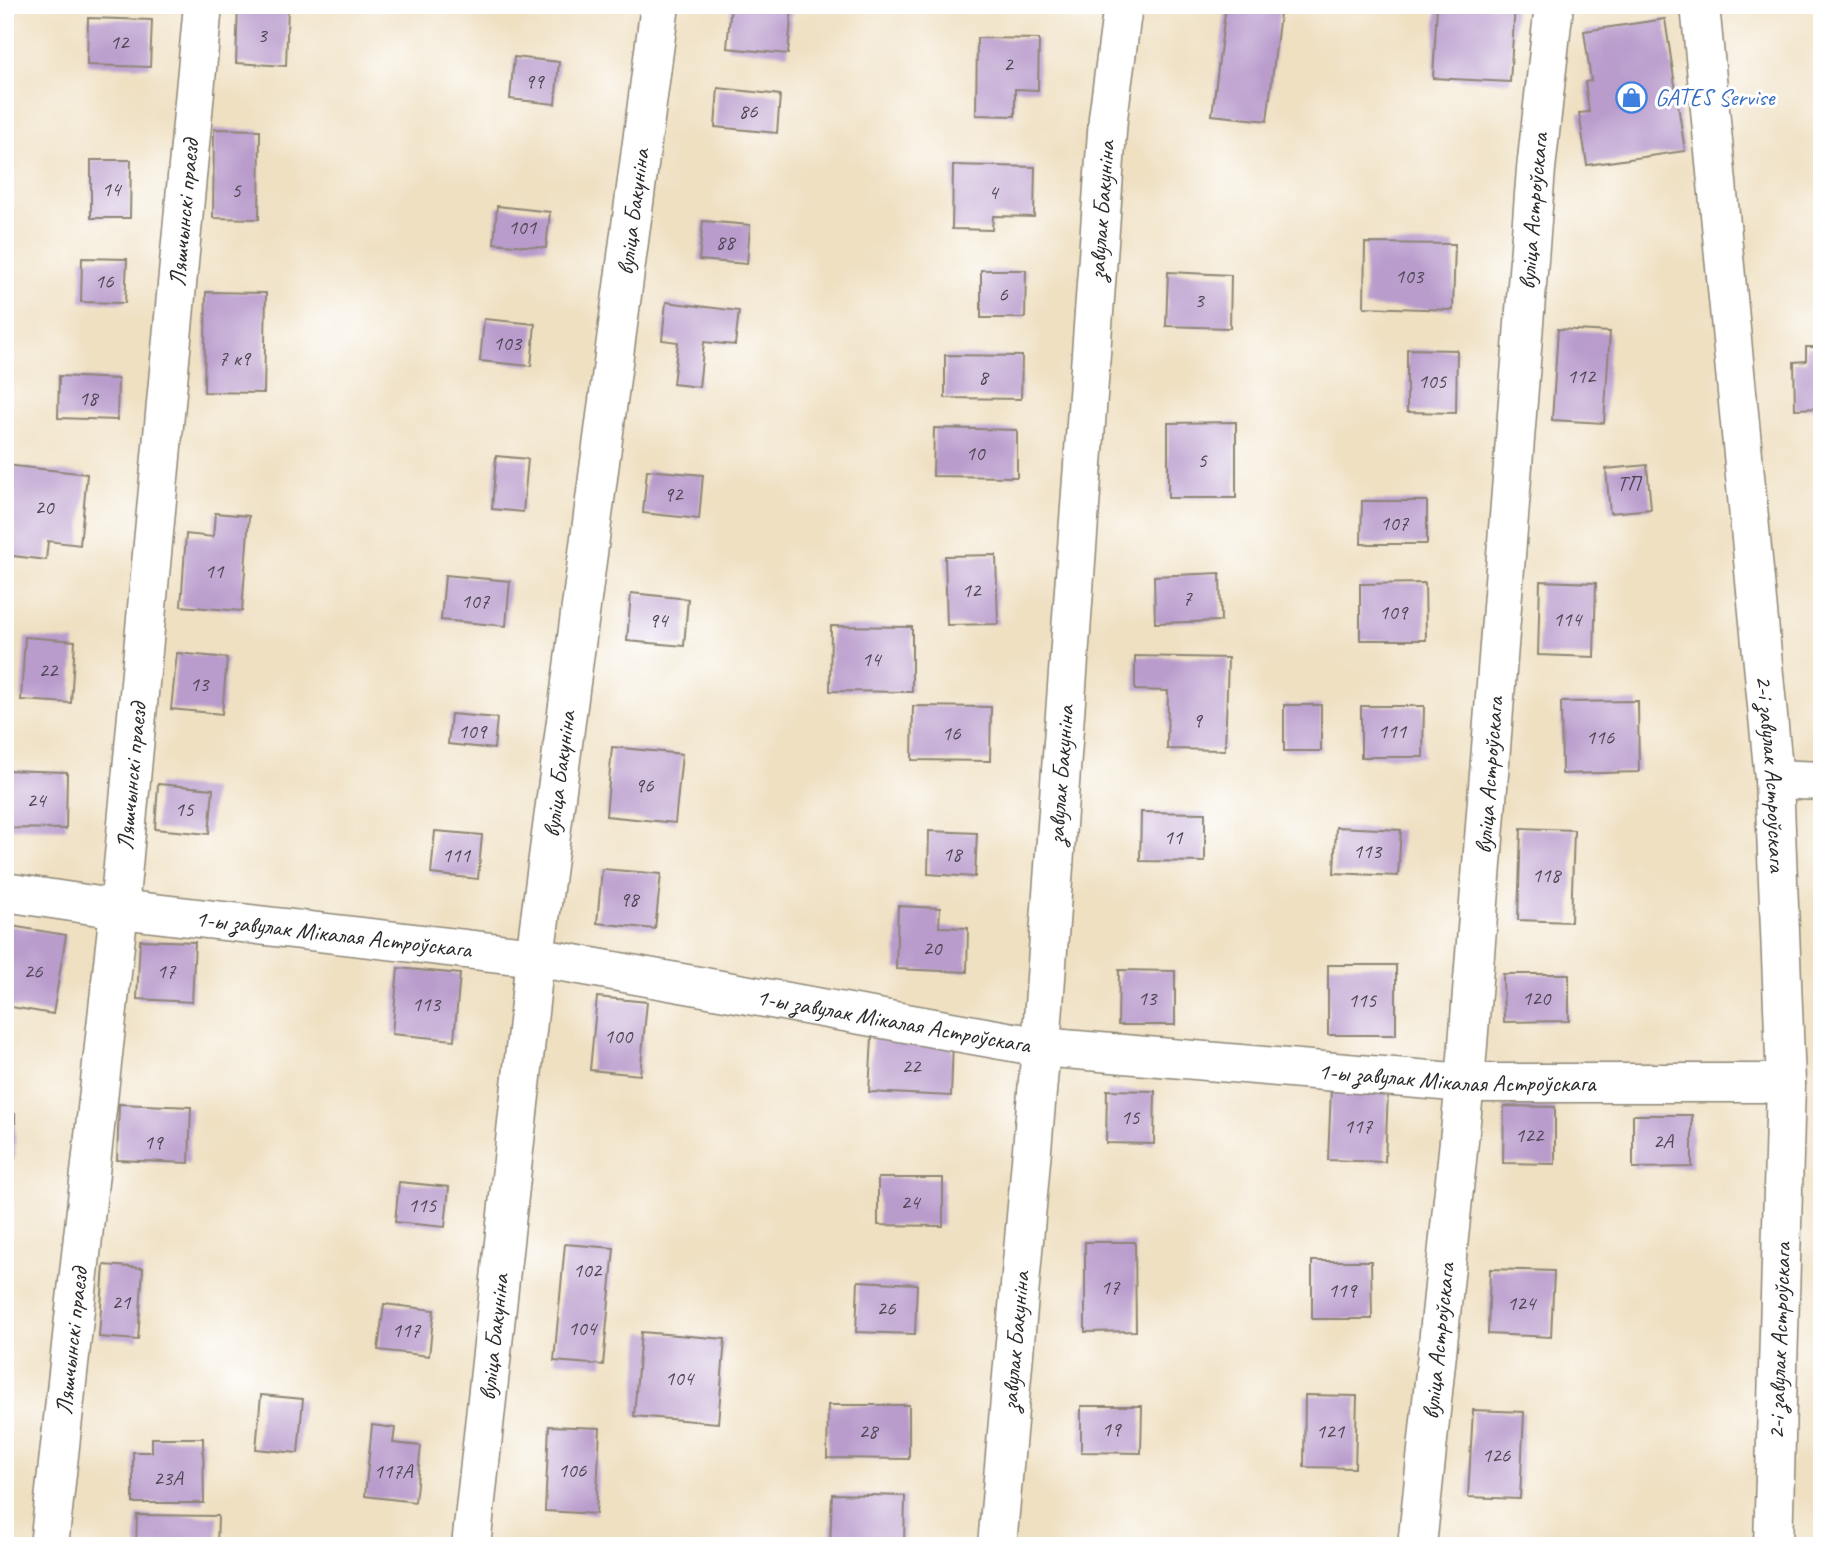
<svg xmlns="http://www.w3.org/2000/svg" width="1827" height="1551" font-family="Caveat,sans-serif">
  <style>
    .building { fill: #b99ccc }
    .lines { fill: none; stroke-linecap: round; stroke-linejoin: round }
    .minor-casing { stroke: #8d8676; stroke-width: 41 }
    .minor { stroke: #fff; stroke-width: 38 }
    .labels { text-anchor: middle; stroke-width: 6; stroke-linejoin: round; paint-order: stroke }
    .number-label { font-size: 21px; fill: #4e4753 }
    .shop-label { font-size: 24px; fill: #366cbe; stroke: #fff; text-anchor: start }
    .street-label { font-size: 24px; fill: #2b2b2b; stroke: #fff }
  </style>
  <rect width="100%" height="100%" fill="#fff"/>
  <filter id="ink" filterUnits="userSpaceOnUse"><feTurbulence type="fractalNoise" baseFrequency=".0143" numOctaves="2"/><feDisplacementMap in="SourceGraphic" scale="14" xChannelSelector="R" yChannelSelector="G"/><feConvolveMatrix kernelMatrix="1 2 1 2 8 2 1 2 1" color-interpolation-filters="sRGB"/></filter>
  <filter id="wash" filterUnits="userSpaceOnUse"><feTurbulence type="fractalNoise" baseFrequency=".00686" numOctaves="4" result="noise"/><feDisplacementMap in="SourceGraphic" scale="28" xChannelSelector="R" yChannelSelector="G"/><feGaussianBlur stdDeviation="1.57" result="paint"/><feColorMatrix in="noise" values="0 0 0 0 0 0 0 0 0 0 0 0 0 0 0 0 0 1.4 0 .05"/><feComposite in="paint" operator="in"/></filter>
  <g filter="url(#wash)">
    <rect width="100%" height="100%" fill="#efe0c2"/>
    <g id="blocks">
      <!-- building -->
      <path class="building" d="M238,5l50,1 -2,60 -50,-3z
        M731,5l61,1 -4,48 -61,-6z
        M1226,5h55l-14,116 -55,-6z
        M1437,5h78l-5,77 -77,-4z
        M88,18l64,2 -2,47 -63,-2z
        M1665,19l20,132 -98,14 -8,-52 10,-1 -4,-30 6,-1 -7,-50z
        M977,38l62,1 -1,51 -23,-1v27l-39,-1z
        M514,57l45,5 -4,42 -45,-5z
        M718,88l62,7 -3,38 -62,-6z
        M214,129l46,1 -1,89 -46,-1z
        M91,160h40l-1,58h-39z
        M953,165l82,2 -1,50 -41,-1 -1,14 -40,-1z
        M497,206l53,6 -4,36 -52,-5z
        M703,221l47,4 -3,39 -48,-4z
        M1365,243l90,1 -2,66 -89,-3z
        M82,258l45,1 -2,44 -44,-1z
        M981,270h45l-1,48h-44z
        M1168,272l63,3 -1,53 -64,-2z
        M206,292l60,1 -2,100 -60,-1z
        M666,302l73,9 -4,34 -31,-3 -5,45 -26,-3 5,-42 -16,-2z
        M484,319l51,5 -4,42 -51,-5z
        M1558,329l52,3 -6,91 -52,-3z
        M1806,347h16v61l-27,1 -1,-47 12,-1z
        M1407,349l50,1 -1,63 -49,-1z
        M945,355l77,1 -1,43 -76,-1z
        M59,376l59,3 -1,41 -59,-2z
        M1236,422v76h-68v-75z
        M934,428l83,2v47l-84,-1z
        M496,456l32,3 -5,53 -31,-3z
        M5,465l82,9 -7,71 -32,-4 -2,19 -41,-5z
        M1647,465l4,44 -41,4 -4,-44z
        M647,470l56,5 -4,44 -56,-6z
        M1362,501h65v43h-66z
        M215,513l34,3 -7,95 -61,-5 5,-72 27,3z
        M996,555l2,69 -51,1 -2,-69z
        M1220,573l1,48 -66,2 -1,-47z
        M445,575l65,6 -4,45 -65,-6z
        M1540,581l56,2 -2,74 -56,-2z
        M1425,583l1,57h-66v-56z
        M631,593l57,6 -4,47 -57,-5z
        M831,626l81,1v65l-82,-1z
        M25,637l50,4 -4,62 -50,-3z
        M177,653l50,5 -5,56 -51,-5z
        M1135,656l93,2 -3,92 -58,-1 1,-58 -33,-1z
        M1638,701l1,71 -77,2 -1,-72z
        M1284,705h37v46h-37z
        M913,706l78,1 -1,54 -78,-1z
        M1361,706h63l-1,51h-62z
        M451,714l46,4 -3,31 -46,-5z
        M612,747l70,7 -7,69 -69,-7z
        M5,770l62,2 -1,57 -61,-1z
        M158,784l55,5 -4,45 -54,-5z
        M1141,812l64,1v49l-65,-1z
        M1336,827l65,3 -3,46 -64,-3z
        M1521,828l53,2 -3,92 -53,-2z
        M435,831l47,4 -4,44 -47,-5z
        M929,831l48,2 -2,44 -47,-3z
        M602,869l59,5 -6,55 -58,-6z
        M898,906l42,2 -1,19 29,1 -1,44 -71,-3z
        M5,925l61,10 -13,79 -48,-8z
        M140,940l55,2 -3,60 -55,-3z
        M1328,965h68v70h-68z
        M398,968l62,6 -6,66 -62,-6z
        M1119,970l56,1v54h-57z
        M1503,974h66v47l-65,1z
        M597,997l50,5 -7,73 -50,-5z
        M872,1037l81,4 -2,55 -82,-4z
        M1331,1089l57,3 -3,70 -57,-2z
        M1107,1090l48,1 -1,53 -48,-1z
        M119,1104l72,3 -2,56 -72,-3z
        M1504,1106l51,1v57l-52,-1z
        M5,1114h10v43h-10z
        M1633,1115h59v52l-59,1z
        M878,1178h65v48l-65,-1z
        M399,1182l50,5 -4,40 -50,-5z
        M5,1194h4l-1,29h-3z
        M1085,1242h50l1,89 -51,1z
        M565,1244l49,4 -11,117 -49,-4z
        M1312,1261h59l1,58h-60z
        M104,1265l39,3 -5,72 -39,-3z
        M1490,1269l64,2 -3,66 -63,-3z
        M858,1281l59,3 -2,50 -59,-2z
        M384,1304l50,6 -5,46 -51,-6z
        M641,1332l84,7 -7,84 -84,-7z
        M261,1395l42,4 -5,54 -42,-4z
        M1305,1395l52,1 -2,72 -51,-1z
        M828,1405h81v54l-82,-1z
        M1081,1406h61l-1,47 -60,-1z
        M1473,1410l51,2 -4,87 -52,-2z
        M372,1425l23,3 -2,15 28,3 -6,56 -50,-6z
        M549,1426l51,2 -4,86 -51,-3z
        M152,1438h51l1,65h-71v-51h19z
        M832,1494l73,2 -1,50h-74z
        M137,1515l81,1 -1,30h-81z"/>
    </g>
  </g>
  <g filter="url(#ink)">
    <use href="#blocks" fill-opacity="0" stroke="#8d8676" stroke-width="2"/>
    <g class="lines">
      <defs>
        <g id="minor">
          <path id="s1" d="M1700,5l74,774 12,304 -13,463"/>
          <path d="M1774,779l48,2"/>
          <path id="s2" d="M5,892l114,17 416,48 506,90 424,36h321"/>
          <path id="s3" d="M49,1546l70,-637 84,-904"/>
          <path id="s4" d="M471,1546l64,-589 125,-952"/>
          <path id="s5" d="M997,1546l44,-499 67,-929 15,-113"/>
          <path id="s6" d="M1417,1546l48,-463 71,-914 18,-164"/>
        </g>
      </defs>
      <!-- minor casing -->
      <use href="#minor" class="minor-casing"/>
      <!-- minor -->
      <use href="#minor" class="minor"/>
    </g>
  </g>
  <!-- icons -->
  <defs>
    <symbol id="shop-ring" viewBox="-11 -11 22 22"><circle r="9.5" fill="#fff" stroke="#3f7fe0" stroke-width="1.5"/><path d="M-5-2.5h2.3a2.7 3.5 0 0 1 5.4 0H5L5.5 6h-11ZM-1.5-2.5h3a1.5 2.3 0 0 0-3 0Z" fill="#3f7fe0"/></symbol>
  </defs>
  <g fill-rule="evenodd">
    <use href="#shop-ring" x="1614" y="80" width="35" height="35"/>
  </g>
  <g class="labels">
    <!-- number labels -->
    <g class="number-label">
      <text x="262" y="42">3</text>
      <text x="119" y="49">12</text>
      <text x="1008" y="71">2</text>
      <text x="534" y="88">99</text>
      <text x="748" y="118">86</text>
      <text x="111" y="196">14</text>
      <text x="236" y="197">5</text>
      <text x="993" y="199">4</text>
      <text x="522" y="234">101</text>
      <text x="725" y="249">88</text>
      <text x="1409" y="283">103</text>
      <text x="104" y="288">16</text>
      <text x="1003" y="301">6</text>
      <text x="1199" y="307">3</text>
      <text x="507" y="350">103</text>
      <text x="234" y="365">7 к9</text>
      <text x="1581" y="383">112</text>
      <text x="983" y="384">8</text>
      <text x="1432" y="388">105</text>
      <text x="88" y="405">18</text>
      <text x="975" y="460">10</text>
      <text x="1202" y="467">5</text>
      <text x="1628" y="490">ТП</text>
      <text x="673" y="501">92</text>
      <text x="44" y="514">20</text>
      <text x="1394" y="530">107</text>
      <text x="214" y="578">11</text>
      <text x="971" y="597">12</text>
      <text x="1187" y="605">7</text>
      <text x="475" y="608">107</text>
      <text x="1393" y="619">109</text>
      <text x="1567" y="626">114</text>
      <text x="658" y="627">94</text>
      <text x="871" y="666">14</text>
      <text x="48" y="677">22</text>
      <text x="199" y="691">13</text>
      <text x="1197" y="727">9</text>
      <text x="472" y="738">109</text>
      <text x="1392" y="738">111</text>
      <text x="951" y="740">16</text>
      <text x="1600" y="744">116</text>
      <text x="644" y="792">96</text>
      <text x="36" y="807">24</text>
      <text x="184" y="816">15</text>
      <text x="1173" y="844">11</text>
      <text x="1367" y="858">113</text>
      <text x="952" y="861">18</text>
      <text x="456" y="862">111</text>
      <text x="1546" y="882">118</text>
      <text x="629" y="906">98</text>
      <text x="932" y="955">20</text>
      <text x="33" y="978">26</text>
      <text x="166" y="978">17</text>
      <text x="1147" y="1005">13</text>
      <text x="1536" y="1005">120</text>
      <text x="1362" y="1007">115</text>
      <text x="426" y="1011">113</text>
      <text x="618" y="1043">100</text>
      <text x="911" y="1073">22</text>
      <text x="1130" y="1124">15</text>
      <text x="1358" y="1133">117</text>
      <text x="1529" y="1142">122</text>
      <text x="1663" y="1148">2А</text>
      <text x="153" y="1149">19</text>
      <text x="910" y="1209">24</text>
      <text x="422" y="1212">115</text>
      <text x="587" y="1277">102</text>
      <text x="1110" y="1294">17</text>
      <text x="1342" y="1297">119</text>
      <text x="121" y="1309">21</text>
      <text x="1521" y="1310">124</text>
      <text x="886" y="1315">26</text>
      <text x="582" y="1335">104</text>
      <text x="406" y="1337">117</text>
      <text x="679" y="1385">104</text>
      <text x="1111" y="1436">19</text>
      <text x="868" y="1438">28</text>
      <text x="1330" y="1438">121</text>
      <text x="1496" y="1462">126</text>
      <text x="572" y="1477">106</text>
      <text x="393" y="1478">117А</text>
      <text x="168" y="1485">23А</text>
    </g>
    <!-- shop labels -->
    <g class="shop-label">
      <text x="1655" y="105">GATES Servise</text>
    </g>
    <!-- street labels -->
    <g class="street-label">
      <text dy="8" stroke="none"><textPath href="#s5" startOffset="1340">завулак Бакуніна</textPath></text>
      <text dy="8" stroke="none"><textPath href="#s3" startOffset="1340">Ляшчынскі праезд</textPath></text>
      <text dy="8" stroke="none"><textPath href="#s6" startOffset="1340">вуліца Астроўскага</textPath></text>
      <text dy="8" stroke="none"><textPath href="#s4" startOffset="1344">вуліца Бакуніна</textPath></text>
      <text dy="8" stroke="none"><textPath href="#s1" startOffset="772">2-і завулак Астроўскага</textPath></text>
      <text dy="8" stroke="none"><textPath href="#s4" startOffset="777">вуліца Бакуніна</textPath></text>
      <text dy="8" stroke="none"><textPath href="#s3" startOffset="774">Ляшчынскі праезд</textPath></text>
      <text dy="8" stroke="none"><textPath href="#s5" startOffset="774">завулак Бакуніна</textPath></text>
      <text dy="8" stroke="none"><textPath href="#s6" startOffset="774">вуліца Астроўскага</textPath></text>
      <text dy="8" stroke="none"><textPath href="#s2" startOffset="331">1-ы завулак Мікалая Астроўскага</textPath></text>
      <text dy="8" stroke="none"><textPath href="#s2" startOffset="898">1-ы завулак Мікалая Астроўскага</textPath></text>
      <text dy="8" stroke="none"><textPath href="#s2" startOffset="1465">1-ы завулак Мікалая Астроўскага</textPath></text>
      <text dy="8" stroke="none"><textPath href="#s4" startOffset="210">вуліца Бакуніна</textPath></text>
      <text dy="8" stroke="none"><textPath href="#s3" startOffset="206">Ляшчынскі праезд</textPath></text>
      <text dy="8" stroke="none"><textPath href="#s5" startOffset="206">завулак Бакуніна</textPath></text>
      <text dy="8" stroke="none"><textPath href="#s6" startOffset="206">вуліца Астроўскага</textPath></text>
      <text transform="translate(1779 1341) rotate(-88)" y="8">2-і завулак Астроўскага</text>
    </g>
  </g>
  <!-- margin -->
  <rect width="1827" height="1551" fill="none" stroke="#fff" stroke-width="28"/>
</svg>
